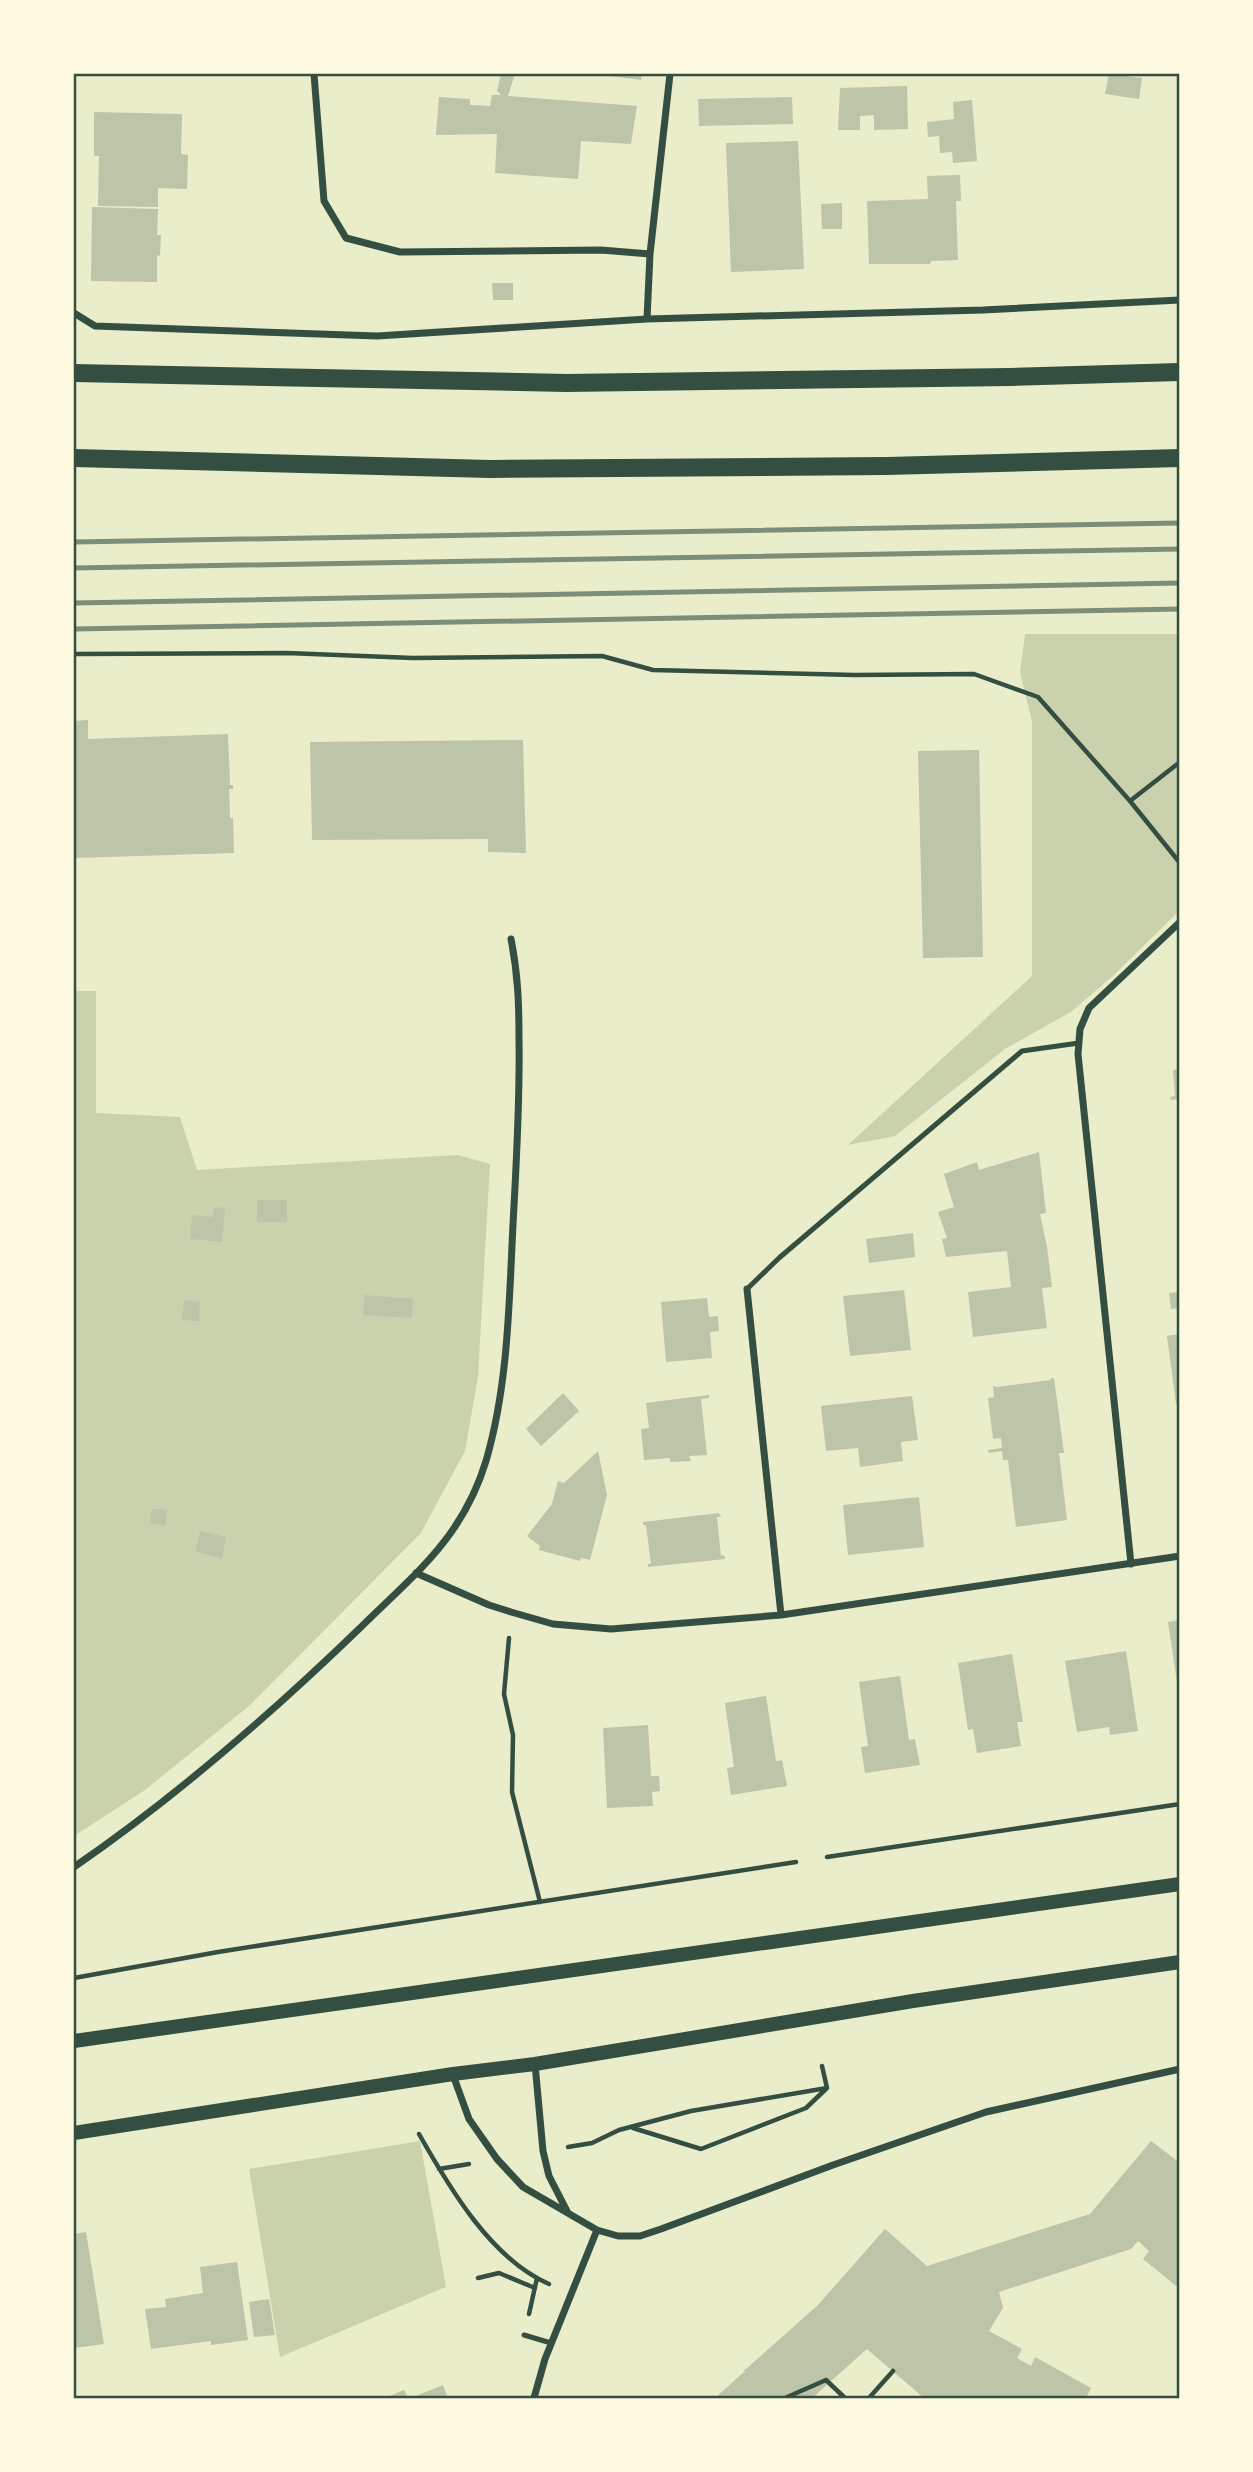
<svg xmlns="http://www.w3.org/2000/svg" width="1253" height="2472" font-family="Spectral,serif">
  <style>
    .green { fill: #cad2ad }
    .building { fill: #bcc5a7 }
    .lines { fill: none; stroke-linecap: round; stroke-linejoin: round }
    .path { stroke: #344e41; stroke-width: 4.5 }
    .service { stroke: #344e41; stroke-width: 5 }
    .minor { stroke: #344e41; stroke-width: 7 }
    .secondary { stroke: #344e41; stroke-width: 14 }
    .primary { stroke: #344e41; stroke-width: 18 }
    .rail { stroke: #7c8e77; stroke-width: 5 }
    .neatline { fill: none; stroke: #344e41; stroke-width: 2.5 }
  </style>
  <rect width="100%" height="100%" fill="#e9edc9"/>
  <!-- green -->
  <path class="green" d="M1025,634h154v277l-66,65 -42,36 -66,37 -110,87 -47,9 184,-169v-254l-12,-50z
    M74,991h22v122l84,4 17,53 261,-15 32,9 -12,213 -13,74 -44,82 -172,173 -104,84 -71,46z
    M420,2141l26,146 -166,70 -31,-188z"/>
  <!-- building -->
  <path class="building" d="M501,74h14l-7,22 129,10 -6,38 -50,-3 -3,38 -83,-6 2,-39 -61,1 3,-38 31,2v6l20,1 2,-11h9l-4,-4z
    M602,74h40l-1,6 -39,-5z
    M1109,74l33,4 -3,21 -34,-5z
    M907,86l1,43 -34,1v-15l-14,1v14h-22l2,-42z
    M792,97l1,27 -94,2 -1,-27z
    M972,100l5,61 -24,2 -1,-11 -12,1 -1,-17 -11,1 -1,-15 27,-3 -1,-17z
    M94,112l88,2 -1,40 7,1 -1,34 -29,-1v19l-60,-1 1,-50h-5z
    M798,141l6,128 -73,3 -5,-129z
    M960,175l1,26h-5l2,59 -27,1 -1,3h-61l-2,-63 61,-2 -1,-23z
    M842,203v26h-20l-1,-25z
    M92,207l66,2 -1,26h4l-1,21 -3,-1v27l-66,-1z
    M492,283h21v17h-20z
    M88,720v19l140,-5 2,51h3v4h-4l1,29h3l1,35 -160,5v-137z
    M523,740l3,113 -38,-1v-13l-176,1 -2,-98z
    M979,750l4,207 -60,1 -5,-207z
    M1180,1069v30l-9,1 -1,-3 5,-1 -2,-26z
    M1039,1152l7,61 -6,1 7,33 5,40 -10,1 5,40 -74,9 -5,-45 43,-5 -4,-36 -61,6 -4,-18 5,-1 -9,-26 16,-5 -10,-33 33,-12 2,8z
    M257,1200h30v22h-30z
    M214,1207l11,1 -3,34 -32,-3 2,-24 20,2z
    M913,1233l2,24 -46,6 -3,-24z
    M904,1290l7,60 -61,6 -7,-60z
    M1180,1292v16l-9,1 -2,-16z
    M364,1295l49,4 -1,19 -49,-3z
    M707,1298l2,19 9,-1 1,15 -9,1 2,26 -46,4 -5,-60z
    M184,1300l16,2 -1,19 -17,-1z
    M1180,1334v69l-4,1 -9,-68z
    M1051,1378h3l10,75h-5l8,67 -51,7 -8,-67h-5l-1,-9 -13,2 -1,-3 14,-2 -1,-10 -8,1 -5,-41 6,-1 -1,-11 4,1 54,-7z
    M563,1393l16,18 -38,35 -15,-17z
    M709,1395v3l-8,1 6,56 -18,1 2,5 -21,1v-4l-26,2 -3,-31 8,-1 -3,-25z
    M912,1396l6,44 -17,2 2,19 -43,6 -2,-19 -32,3 -5,-45z
    M598,1451l9,44 -17,65 -9,-2 -1,3 -41,-11 1,-4 -13,-10 25,-32 6,-23 6,2z
    M919,1497l5,50 -76,8 -5,-50z
    M152,1509l15,1 -1,15 -16,-1z
    M719,1513l2,4h-4l4,39 3,-1 1,4 -77,8v-3h3l-5,-39h-3v-3z
    M200,1531l26,6 -4,21 -26,-6z
    M1180,1620v69h-2l-10,-67z
    M1126,1651l12,80 -28,4 -1,-8 -32,5 -12,-71z
    M1012,1654l11,68h-6l4,24 -44,7 -4,-24 -5,1 -10,-67z
    M900,1676l9,64 6,-1 5,26 -55,8 -4,-26 7,-1 -9,-64z
    M766,1696l10,65 6,-1 5,26 -56,9 -4,-27 7,-1 -9,-64z
    M648,1725l3,51h8l1,15 -8,1 1,14 -46,2 -4,-80z
    M1151,2141l29,22v126l-37,-30 6,-8 -11,-10 -7,8 -132,43 4,16 -14,23 33,18 -5,9 14,8 4,-9 56,31 -5,10h-162l-57,-49 -55,49h-97l30,-27 -2,-1 3,-1 72,-64 67,-76 42,37 163,-52z
    M86,2232l18,112 -30,4v-114z
    M237,2262l11,78 -37,5v-4l-60,8 -6,-40 21,-2 -1,-8 38,-6 -3,-26z
    M269,2299l6,36 -21,2 -5,-35z
    M443,2385l5,13h-37z
    M404,2390l4,8h-23z"/>
  <g class="lines">
    <!-- path -->
    <path class="path" d="M74,654l213,-1 126,5 189,-2 51,14 202,5 119,-1 64,23 92,104 50,62
      M1130,801l50,-39
      M509,1638l-5,56 9,41 -1,57 28,110
      M827,1857l353,-53
      M74,1978l144,-26 578,-90
      M633,2128l68,21 105,-41 20,-19
      M419,2134c30,53 72,125 130,150
      M568,2147l24,-4 27,-13 72,-19 136,-23 -5,-22
      M439,2169l30,-5
      M478,2278l21,-5 36,15
      M529,2314l8,-36
      M785,2398l41,-18 19,18
      M869,2398l24,-27"/>
    <!-- service -->
    <path class="service" d="M747,1289l32,-31 243,-207 57,-8
      M524,2335l27,8"/>
    <!-- minor -->
    <path class="minor" d="M314,74l10,127 22,37 54,14 201,-2 49,4
      M74,313l21,13 282,10 270,-17 336,-9 197,-10
      M647,319l3,-65 20,-180
      M747,1289l34,326
      M1131,1564l-53,-510 2,-25 9,-21 91,-86
      M416,1573l73,32 22,7 42,12 58,5 170,-14 399,-59
      M74,1867c102,-70 197,-153 286,-239 31,-31 67,-61 92,-97 14,-20 27,-47 34,-70 24,-82 23,-170 28,-255 3,-55 6,-111 5,-167 0,-35 -1,-65 -8,-100
      M535,2064l8,87 6,25 19,37
      M453,2075l16,44 28,40 26,28 74,43 21,6h22l21,-7 172,-64 153,-53 194,-43
      M534,2398l11,-39 52,-129"/>
    <!-- secondary -->
    <path class="secondary" d="M74,2041l1106,-157
      M74,2133l379,-59 82,-10 378,-63 267,-39"/>
    <!-- primary -->
    <path class="primary" d="M74,373l492,10 444,-6 170,-5
      M74,458l416,11 397,-3 293,-8"/>
    <!-- rail -->
    <path class="rail" d="M74,542l1106,-19
      M74,568l1106,-19
      M74,603l1106,-20
      M74,629l1106,-20"/>
  </g>
  <!-- border -->
  <rect width="1253" height="2472" fill="none" stroke="#fefae0" stroke-width="150"/>
  <rect x="75" y="75" width="1103" height="2322" class="neatline"/>
</svg>
